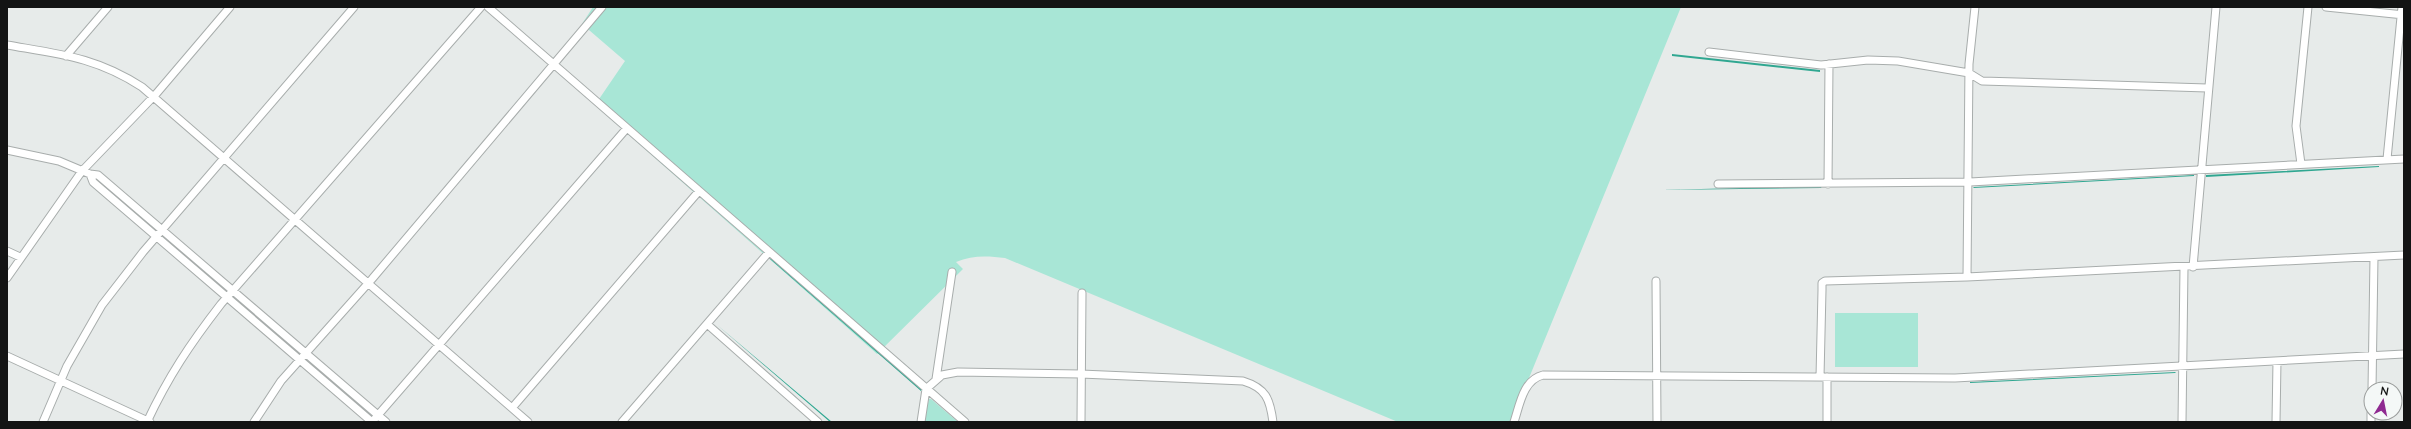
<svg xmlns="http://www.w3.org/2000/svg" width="2411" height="429" font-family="Lato,sans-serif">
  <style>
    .green { fill: #a8e6d6 }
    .water { fill: #30a791 }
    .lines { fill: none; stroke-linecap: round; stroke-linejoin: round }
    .street-casing { stroke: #a8adac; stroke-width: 9 }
    .street { stroke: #fff; stroke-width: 7 }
  </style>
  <rect width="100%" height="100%" fill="#e7ebea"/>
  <!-- green -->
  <path class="green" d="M593,7h1088l-170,415h-113l-393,-164c-17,-2 -33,-3 -49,4l7,7 -86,85 -282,-249 30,-44 -43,-37z
    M1835,313h83v54h-83z
    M929,399h2l27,23h-34z"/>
  <!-- water -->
  <path class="water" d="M1672,54l148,16v2l-148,-16z
    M2379,166v1l-173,10v-2z
    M2194,175v1l-221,12 1,-1z
    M1822,186l-1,2 -160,2z
    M771,258l151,131 -1,2 -151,-132z
    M716,324l116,98h-2z
    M2176,372l-1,1 -205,10v-1z"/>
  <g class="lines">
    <defs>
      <path id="street" d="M488,7l477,415
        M2326,7l78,8
        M7,45c52,9 89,12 135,42l386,335
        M1709,52l112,13 47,-5 30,1 71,12 13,8 225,7
        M66,56l42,-49
        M7,150l52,11 31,13 8,1 288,247
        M2387,159l15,-152
        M2301,164l-5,-38 12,-119
        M90,174l3,8 279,240
        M1718,184l252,-2 434,-23
        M1828,184l1,-120
        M7,251l13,6
        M2193,267l23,-260
        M1967,277l2,-213 6,-57
        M7,278l75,-107 74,-77 74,-87
        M1656,281l1,141
        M707,324l111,98
        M7,356l143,66
        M1820,377l2,-87v-7l3,-2 142,-4 437,-22
        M936,379l16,-107
        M2372,389l2,-132
        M512,408l187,-217
        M43,422l24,-56 35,-61 41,-53 211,-245
        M147,422c21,-45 43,-78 74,-118l260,-297
        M254,422l27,-41 91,-102 230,-272
        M372,422l255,-294
        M622,422l147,-170
        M921,422l5,-33 16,-14 16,-3 123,2 162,7c23,7 27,18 30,41
        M1081,422l1,-129
        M1514,422c6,-18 9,-42 29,-47l412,3 449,-24
        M1827,422v-45
        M2182,422l2,-155
        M2276,422l1,-61
        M2371,422v-9"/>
    </defs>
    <!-- street casing -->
    <use href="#street" class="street-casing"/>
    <!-- street -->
    <use href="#street" class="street"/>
  </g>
  <!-- border -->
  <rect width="2411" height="429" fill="none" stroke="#131414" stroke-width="16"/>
  <!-- north arrow -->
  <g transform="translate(2383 401) rotate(10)"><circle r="19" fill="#f4f8f7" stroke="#9a9d9c"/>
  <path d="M0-3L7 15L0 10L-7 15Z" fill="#8f2a91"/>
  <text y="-6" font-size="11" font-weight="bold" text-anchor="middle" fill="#131414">N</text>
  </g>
</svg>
